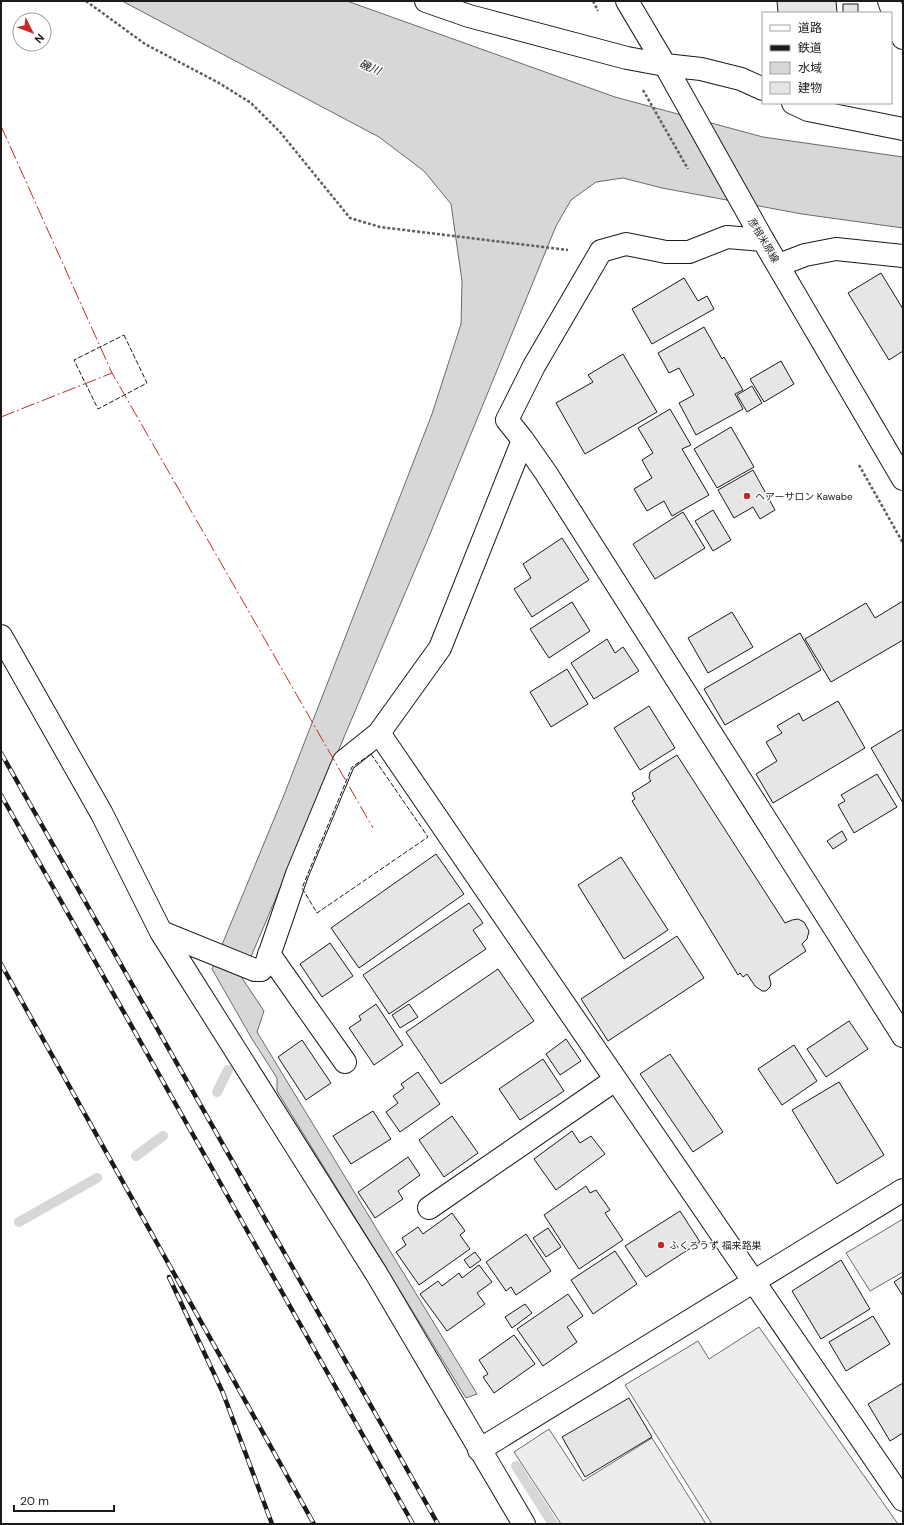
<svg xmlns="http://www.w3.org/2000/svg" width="904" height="1525" font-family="'DM Sans','Noto Sans JP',sans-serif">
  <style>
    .built { fill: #ededed; stroke: #6a6a6a }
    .water { fill: #d7d7d7; stroke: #6a6a6a }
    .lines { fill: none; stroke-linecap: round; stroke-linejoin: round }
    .stream { stroke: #d7d7d7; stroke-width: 10 }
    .building { fill: #e6e6e6; stroke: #1a1a1a }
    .street-casing { stroke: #1a1a1a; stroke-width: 24 }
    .secondary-casing { stroke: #1a1a1a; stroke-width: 24 }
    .path { stroke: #5f5f5f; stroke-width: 2.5; stroke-dasharray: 3 2; stroke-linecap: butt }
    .street { stroke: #fff; stroke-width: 22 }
    .secondary { stroke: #fff; stroke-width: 22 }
    .rail-casing { stroke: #1a1a1a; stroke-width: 4.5 }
    .rail { stroke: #fff; stroke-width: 3; stroke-dasharray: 9; stroke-linecap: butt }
    .fence { stroke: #1a1a1a; stroke-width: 1; stroke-dasharray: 5 2; stroke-linecap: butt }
    .power { stroke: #c62828; stroke-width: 1; stroke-dasharray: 14 3 2 3; stroke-linecap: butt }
    .poi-dot { fill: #c62828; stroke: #fff; stroke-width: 1.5 }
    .labels { text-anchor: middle; stroke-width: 3; stroke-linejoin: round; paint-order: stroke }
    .street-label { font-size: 10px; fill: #1a1a1a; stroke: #fff }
    .poi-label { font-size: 10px; fill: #1a1a1a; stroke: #fff; text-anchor: start }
    .water-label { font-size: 11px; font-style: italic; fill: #1a1a1a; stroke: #fff }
  </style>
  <rect width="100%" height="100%" fill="#fff"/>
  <!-- built -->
  <path class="built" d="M903,1219v53l-33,19 -24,-38z
    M759,1327l139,197h-186l-87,-139 73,-44 11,18z
    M549,1429l34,52 69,-43 54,86h-145l-47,-72z"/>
  <!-- water -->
  <path class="water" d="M122,1h225l268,96 148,40 140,20v71l-101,-14 -140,-26 -39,-10 -27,4 -25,18 -15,26 -128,313 -186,439 22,33 -7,21 220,362 -11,4 -189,-307v-13l-25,-39 -40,-70 72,-174 148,-381 29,-90 1,-43 -11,-77 -27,-33 -45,-34z"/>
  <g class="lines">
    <!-- stream -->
    <path class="stream" d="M217,1092l11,-22
      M136,1156l27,-20
      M19,1222l78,-44
      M516,1466l37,58"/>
  </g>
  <!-- building -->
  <path class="building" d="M777,1h59l1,12h-59z
    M843,4h15v9h-15z
    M881,273l22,36v42l-14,9 -41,-67z
    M684,278l14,23 9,-5 7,13 -62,35 -20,-35z
    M704,327l18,32 2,-2 19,33 -8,4 8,15 -47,26 -17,-32 15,-8 -15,-27 -10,5 -11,-20z
    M623,354l34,58 -72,42 -29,-51 37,-21 -5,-7z
    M781,361l13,23 -30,18 -14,-23z
    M752,386l10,17 -15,9 -10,-17z
    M670,409l21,36 -9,4 27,46 -37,21 -8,-15 -17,10 -13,-22 18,-11 -10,-18 11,-7 -15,-25z
    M731,427l23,40 -37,21 -23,-39z
    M753,470l22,40 -15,9 -7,-12 -19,11 -16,-28z
    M713,510l18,30 -18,11 -18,-30z
    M683,512l22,36 -50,31 -22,-35z
    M562,538l27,42 -57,37 -18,-28 17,-11 -8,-14z
    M903,601v39l-72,42 -26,-43 61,-36 9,15z
    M572,602l18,29 -41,27 -19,-29z
    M732,612l21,35 -45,26 -20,-35z
    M800,633l21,37 -96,55 -21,-36z
    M607,639l8,14 8,-6 16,24 -45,28 -23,-36z
    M567,669l21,35 -37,23 -21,-35z
    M838,701l27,47 -92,55 -17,-29 21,-13 -11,-19 16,-9 -5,-7 22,-13 4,8z
    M649,706l26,42 -35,22 -26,-42z
    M903,729v74l-32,-55z
    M677,755l108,168 7,-3 6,-1 6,3 5,9 -2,8 -5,5 4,7 -37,25 2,8 -1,3 -4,4h-4l-7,-5 -8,-12 -4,3 -3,-4 -2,2 -106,-174 3,-2 -3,-6 19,-12 -2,-3 1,-6z
    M877,774l20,33 -43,26 -16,-28 7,-4 -4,-6z
    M842,831l5,9 -14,9 -6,-8z
    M436,854l28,40 -105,74 -28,-40z
    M621,857l47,73 -44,29 -46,-74z
    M469,903l14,20 -10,7 13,19 -97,65 -26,-39z
    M677,936l27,42 -96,63 -27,-42z
    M330,943l23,33 -31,21 -22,-33z
    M498,969l36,52 -93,63 -35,-52z
    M376,1004l27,41 -29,20 -25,-37 12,-8 -2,-4z
    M409,1004l9,13 -18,11 -8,-13z
    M849,1021l19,28 -42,28 -19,-28z
    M566,1039l15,22 -21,14 -14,-21z
    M302,1040l29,43 -25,17 -28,-43z
    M794,1045l23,36 -35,24 -24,-36z
    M670,1054l53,78 -30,20 -53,-78z
    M543,1059l21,32 -44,29 -21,-31z
    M418,1072l22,32 -40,28 -14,-20 12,-9 -5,-7 11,-8 -3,-4z
    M839,1082l45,73 -47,29 -45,-74z
    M373,1111l18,28 -40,25 -18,-28z
    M452,1116l26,37 -34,24 -25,-37z
    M572,1131l8,12 11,-7 14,18 -49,36 -22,-31z
    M408,1157l12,18 -22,16 5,8 -28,19 -17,-26z
    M586,1186l4,7 6,-3 14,20 -5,3 18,27 -44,29 -35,-54z
    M680,1211l20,31 -54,35 -21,-31z
    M452,1213l13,18 -5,4 10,14 -51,36 -23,-33 10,-7 -4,-7 16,-11 5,7z
    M548,1228l13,19 -15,10 -13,-19z
    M526,1234l25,37 -35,24 -5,-8 -5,4 -20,-29z
    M615,1251l22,33 -44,30 -22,-34z
    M475,1252l6,8 -11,8 -6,-8z
    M841,1260l29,49 -49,30 -29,-48z
    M479,1265l13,17 -15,11 8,11 -38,27 -27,-37 18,-13 4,5 17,-13 3,5z
    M903,1276v20l-9,-14z
    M568,1294l15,22 -16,11 10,15 -34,24 -26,-37z
    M525,1304l7,9 -20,15 -7,-11z
    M873,1316l17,28 -44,27 -17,-29z
    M514,1335l21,29 -41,29 -11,-16 5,-3 -9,-14z
    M903,1383v50l-13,8 -22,-37z
    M629,1398l23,39 -67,40 -23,-40z"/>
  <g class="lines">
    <defs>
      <path id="street" d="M426,1l43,15 158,42 38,7 36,4 40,10 22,10
        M889,1l14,37
        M793,103l15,7 95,19
        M779,265l26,-10 31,-6 67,7
        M523,440l23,33 357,563
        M1,636l101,178 59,118 215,341 148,251
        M379,733l524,767
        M161,932l94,38h6l5,-6 31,-90 47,-113 35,-28 61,-85 83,-208 -16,-20 27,-54 67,-115 25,-7 40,8h23l38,-15 36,3
        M269,954l76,108
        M429,1208l186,-128
        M479,1450l424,-260"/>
      <path id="secondary" d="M627,1l38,64 98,175 140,239"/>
    </defs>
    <!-- street casing -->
    <use href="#street" class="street-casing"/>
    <!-- secondary casing -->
    <use href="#secondary" class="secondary-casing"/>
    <!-- path -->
    <path class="path" d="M86,1l59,43 74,39 32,20 29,29 70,86 30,9 188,23
      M593,1l5,10
      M643,90l45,79
      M859,465l44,78"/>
    <!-- street -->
    <use href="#street" class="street"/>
    <!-- secondary -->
    <use href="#secondary" class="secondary"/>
    <defs>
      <path id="rail" d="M1,753l437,771
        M1,795l412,729
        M1,964l313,560
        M169,1277l54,116 49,131"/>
    </defs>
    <!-- rail casing -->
    <use href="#rail" class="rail-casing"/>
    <!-- rail -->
    <use href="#rail" class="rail"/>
    <!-- fence -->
    <path class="fence" d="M124,335l23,48 -49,26 -24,-49z
      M371,754l57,83 -111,76 -15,-25 50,-121z"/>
    <!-- power -->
    <path class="power" d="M1,126l111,247 261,455
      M1,417l111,-44"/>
  </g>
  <!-- markers -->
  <g class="poi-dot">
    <circle cx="747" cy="496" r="4"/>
    <circle cx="661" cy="1245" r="4"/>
  </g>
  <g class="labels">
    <!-- street labels -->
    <g class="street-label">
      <text transform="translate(764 240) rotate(59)" y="4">彦根米原線</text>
    </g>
    <!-- poi labels -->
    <g class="poi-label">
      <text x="755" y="500">ヘアーサロン Kawabe</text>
      <text x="669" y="1249">ふくろうず 福来路巣</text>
    </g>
    <!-- water labels -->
    <g class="water-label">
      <text transform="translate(370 67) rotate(23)" y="4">磯川</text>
    </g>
  </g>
  <!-- border -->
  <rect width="904" height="1525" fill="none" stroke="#1a1a1a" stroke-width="4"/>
  <!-- legend -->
  <rect x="762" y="12" width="130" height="92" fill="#ffffff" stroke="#a3a3a3"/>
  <rect x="770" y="25" width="20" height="6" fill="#ffffff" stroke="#a3a3a3"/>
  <text x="798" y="32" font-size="12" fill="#1a1a1a">道路</text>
  <rect x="770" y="45" width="20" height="6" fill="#1a1a1a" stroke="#a3a3a3"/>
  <text x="798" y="52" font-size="12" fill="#1a1a1a">鉄道</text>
  <rect x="770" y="62" width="20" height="12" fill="#d7d7d7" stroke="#a3a3a3"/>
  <text x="798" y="72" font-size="12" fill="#1a1a1a">水域</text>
  <rect x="770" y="82" width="20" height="12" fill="#e6e6e6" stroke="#a3a3a3"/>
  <text x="798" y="92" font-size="12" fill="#1a1a1a">建物</text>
  <!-- north arrow -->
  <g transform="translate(32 32) rotate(132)"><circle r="19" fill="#ffffff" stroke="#a3a3a3"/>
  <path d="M0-3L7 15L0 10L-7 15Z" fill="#c62828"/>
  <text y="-6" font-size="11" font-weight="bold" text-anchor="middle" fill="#1a1a1a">N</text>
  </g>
  <!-- scale -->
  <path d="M14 1505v6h100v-6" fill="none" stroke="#1a1a1a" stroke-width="2"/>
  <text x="20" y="1505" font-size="12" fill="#1a1a1a" stroke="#ffffff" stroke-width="3" paint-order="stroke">20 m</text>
</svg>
